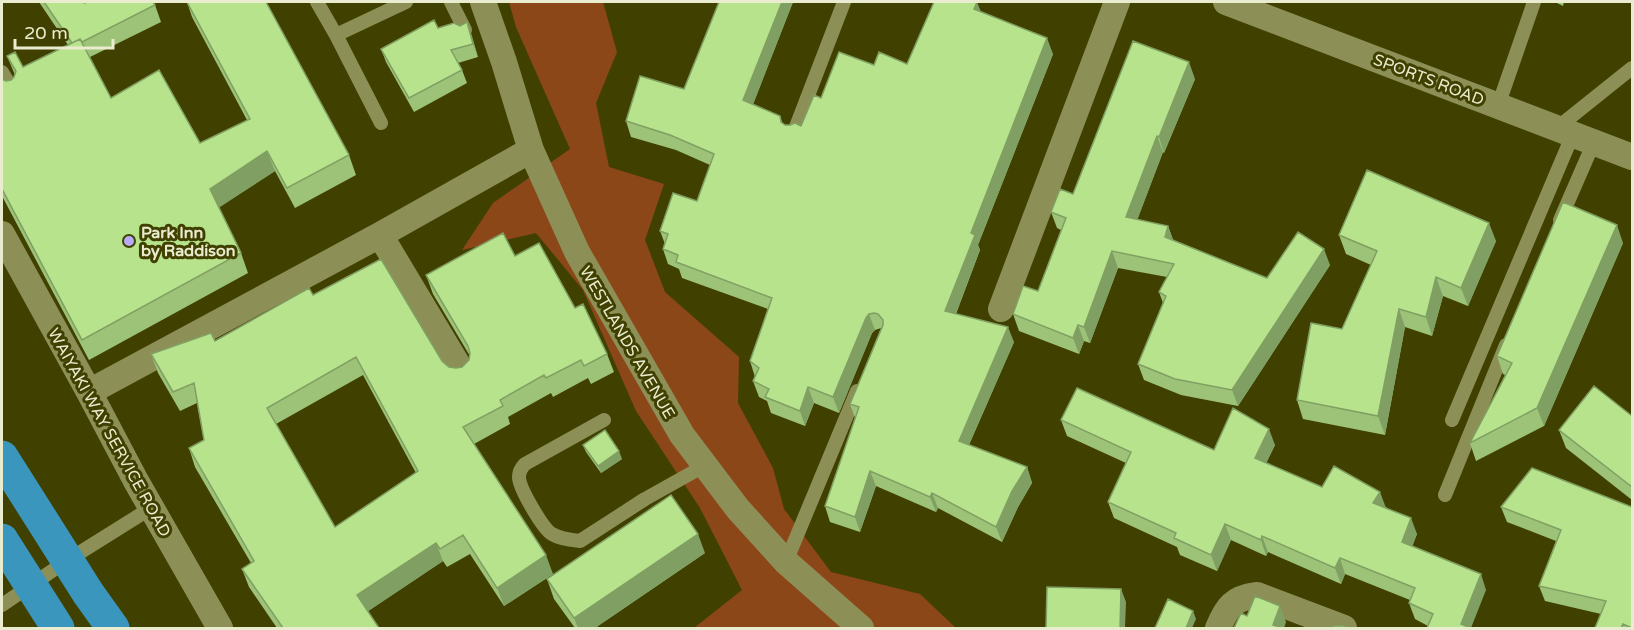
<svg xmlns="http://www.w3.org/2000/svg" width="1634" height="630" font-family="'Varela Round',sans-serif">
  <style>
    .green { fill: #8c4719 }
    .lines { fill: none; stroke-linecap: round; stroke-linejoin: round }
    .lane { stroke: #8d9056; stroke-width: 14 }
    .street { stroke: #8d9056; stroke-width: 26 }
    .highway { stroke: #3b96be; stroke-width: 33 }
    .wall { fill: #9dc378; fill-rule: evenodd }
    .shaded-wall { fill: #809f62 }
    .building { fill: #b7e38c; stroke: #809f62; stroke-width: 1.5; fill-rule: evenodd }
    .poi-dot { fill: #b7abf8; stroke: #404100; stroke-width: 2 }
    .labels { text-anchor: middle; stroke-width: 6; stroke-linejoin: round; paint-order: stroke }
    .street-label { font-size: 16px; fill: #e9ecce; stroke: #404100 }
    .poi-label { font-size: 16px; font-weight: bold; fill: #e9ecce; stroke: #404100; text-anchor: start }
  </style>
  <rect width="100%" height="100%" fill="#404100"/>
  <!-- green -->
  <path class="green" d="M509,2h94l14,50 -21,51 13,64 55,17 -19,56 20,52 74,65 -1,46 35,65 11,41 47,63 89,22 36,34h-262l48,-38 -42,-82 -64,-97 -53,-121 -47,-57 -74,17 31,-47 77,-54 -54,-122z"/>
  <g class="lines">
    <!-- lane -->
    <path class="lane" d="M317,2l19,33
      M451,2l14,28
      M2,72l12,20
      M1498,106l36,-104
      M381,123l-45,-88 70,-33
      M1557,128l75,-60
      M794,132l50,-130
      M1560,220l34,-78
      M604,420l-79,44c-4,4 -6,8 -6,13 0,11 24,52 33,57 8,5 19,6 28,7l65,-42 59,-33
      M1452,420l121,-286
      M1445,495l61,-150
      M786,562l71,-171
      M2,605l66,-45 83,-52"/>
    <!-- street -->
    <path class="street" d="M483,2l21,60 27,88 46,102 105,183 56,74 48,53 75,66
      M1226,2l406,155
      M2,234l87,158 47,89 84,147
      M380,235l82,137
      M1001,309l116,-307
      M89,392l291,-157 151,-85
      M1218,628c9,-21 15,-30 39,-33l87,33"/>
    <!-- highway -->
    <path class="highway" d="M2,457l86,136 25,35
      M2,540l56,88"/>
  </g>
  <!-- wall -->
  <path class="wall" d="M39,2h44l1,1 71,2 6,17 -71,35 21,41 89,45 47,-23 -55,-103 -5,-15 162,153 7,20 -61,33 -20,-37 -56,36 22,46 7,20 -159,87 -87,-164v-117l4,2 5,-1 4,-5 -8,-19 16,11 45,-22z
    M793,2l-40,102 27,12 2,6 3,3 16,1 20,-28 53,-33 33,-1 74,-52 72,42 -75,191 2,5 -24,64 58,28 -45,103 58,22 5,16 -14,24 -16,35 -64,-34 -2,4 -60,-26 -16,46 -30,-10 -5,-16 30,-88 -5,-14 31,-76 -6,2 -3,3 -33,80 -25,-10 -9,23 -34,-13 -4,-12 -8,-4 -6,-16 2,-4 -5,-16 18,-52 -86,-31 -3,-9 -11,-5 -5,-15 2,-5 -5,-13 37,-30 13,-36 -34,-15 -45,-13 -5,-16 58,-32z
    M1555,2h9l-1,4z
    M467,22l11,35 -20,6 4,7 5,13 -53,29 -28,-50 -5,-13 57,-21 22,-2z
    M1195,79l-31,74 -1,-1 -26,68 31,6 5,14 94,38 63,-13 -92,141 -57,-11 -37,-15 -6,-16 25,-61 -4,-11 8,-15 -49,-9 -28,75 -6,-2 -5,13 -60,-23 -6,-17 25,-23 23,-61 -4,-2 -6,-16 22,-18z
    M1339,235l157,6 -28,65 -25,-10 -11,40 -27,-9 -20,108 -82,-16 -6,-19 45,-71 29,-64 -25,-11z
    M1623,243l-79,183 -68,35 -6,-18 35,-68 -2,-1 -6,-18z
    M515,256l60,52 32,46 7,18 -23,12 -3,-6 -35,19 -2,-4 -43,24 2,7 -36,20 79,130 -49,32 -34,-52 -23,13 -4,-6 -75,50 11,17h-102l-28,-41 -7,-18 9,-6 -56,-96 -6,-19 15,-8 -7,-37 -17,8 -22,-38 -7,-19 64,-13 98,-46 129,66 7,6 7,1 6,-1 7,-7 1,-4 -37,-62 -7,-19zM363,375l53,98 -81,54 -59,-103z
    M1632,416v84l-66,-52 -7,-18z
    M1061,420l153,30 61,-5 -9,18 56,24 64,20 31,27 -5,12 74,44 -58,36 -13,-7 -6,-16 1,-3 -65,-26 -4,10 -73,-32 -2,4 -35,-16 -14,31 -37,-16 -3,-8 -63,-29 -6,-16 18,-39 -59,-27z
    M583,445l39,14 -21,14 -15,-21z
    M1501,507h131v121h-37l6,-14 -56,-13 -6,-15 17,-45 -49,-19z
    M705,553l-110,75h-20l-21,-29 -7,-20z"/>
  <!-- shaded-wall -->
  <path class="shaded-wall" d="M782,2h11l-44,113 -6,-15z
    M977,2l6,15 -9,-8z
    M467,22l5,14 6,21 -5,-13z
    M1047,38l6,16 -75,191 2,5 -29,76 -6,-15 26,-78z
    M1189,62l6,17 -31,74 -5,-16z
    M1157,136l6,16 -31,82 -6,-17z
    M267,151l8,20 -58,38 -7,-20z
    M1489,223l7,18 -28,65 -7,-18z
    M1617,225l6,18 -79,183 -7,-18z
    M1168,226l6,16 -9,-5z
    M1324,249l6,16 -92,141 -6,-16z
    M1112,251l6,17 -28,75 -6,-16z
    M1436,277l7,19 -11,40 -6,-19z
    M1399,309l6,18 -20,108 -7,-19z
    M869,314l6,16 -3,3 -33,80 -6,-16 33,-79z
    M1078,325l6,16 -5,13 -6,-16z
    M1008,327l6,15 -50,114 -5,-15z
    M808,387l6,16 -9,23 -5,-15z
    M1269,429l6,16 -14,29 -6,-16z
    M619,451l3,8 -21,14 -3,-7z
    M1027,467l5,16 -14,24 -16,35 -6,-15 16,-36z
    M870,471l6,15 -16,46 -5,-15z
    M1380,492l6,16 -13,-5z
    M932,493l6,15 -2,4 -6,-15z
    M1411,518l6,16 -9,24 -6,-16z
    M1225,524l6,16 -14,31 -6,-16z
    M698,534l7,19 -110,75h-17l-4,-10z
    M1262,536l6,16 -2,4 -5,-16z
    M436,543l7,18 -79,53 -7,-19z
    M546,555l7,19 -49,32 -7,-18z
    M1340,558l5,16 -4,10 -6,-16z
    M1481,574l5,16 -15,38 -10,-4z
    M1121,589l5,13 -1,26h-5z
    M1280,606l6,16 -2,6 -11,-3z
    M1193,611l3,8 -4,9h-6z"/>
  <!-- building -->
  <path class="building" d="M44,2h39l1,1 4,-1h65l2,3 -73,37 -2,-3 -8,4z
    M187,2h79l83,153 -62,33 -20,-37 -57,38 31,64 -159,87 -80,-151v-110l4,2 5,-1 3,-3 2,-6 -9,-15 8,-4 8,15 57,-28 31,59 48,-28 41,73 50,-24z
    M719,2h63l-39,98 37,16 1,6 4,3h5l5,-2 6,3 13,-31 7,3 18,-46 35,13 5,-13 28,12 27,-62h43l-3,7 73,29 -76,195 4,2 -30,76 63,16 -49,114 68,26 -15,24 -16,36 -64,-34 -2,4 -60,-26 -15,46 -30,-11 34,-99 -9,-3 33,-79v-5l-5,-6 -4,-1 -5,1 -3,4 -33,79 -25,-10 -8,24 -35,-14 4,-8 -16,-8 6,-13 -9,-7 22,-63 -96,-36 2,-7 -15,-6 5,-15 -8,-3 13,-38 24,8 17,-47 -44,-19 -44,-14 14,-45 44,13z
    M434,20l4,8 16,-5 6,3 7,-4 6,22 -22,6 11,20 -53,28 -28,-49z
    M1133,41l56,21 -30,75 -2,-1 -31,81 42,9 -3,11 102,41 31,-46 26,17 -92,141 -57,-11 -37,-15 28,-68 -7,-4 15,-28 -62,-13 -28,76 -6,-2 -5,13 -60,-24 10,-28 15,5 28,-73 -15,-6 9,-23 13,5z
    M1367,170l122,53 -28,65 -25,-11 -10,40 -27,-8 -21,107 -81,-16 14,-77 31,6 35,-78 -38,-16z
    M1563,202l54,23 -80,183 -67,35 42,-80 -15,-7z
    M503,233l12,23 24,-13 36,65 8,-4 24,50 -23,12 -3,-6 -35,18 -2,-3 -44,25 3,6 -40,21 83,128 -49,33 -34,-53 -23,14 -4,-6 -79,52 22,33h-96l-41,-59 12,-8 -65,-113 15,-8 -10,-57 -21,9 -22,-38 60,-21 4,8 94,-53 4,7 68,-36 61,102 7,6 7,1 6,-1 7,-7 1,-7 -2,-7 -42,-71zM356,357l62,114 -83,56 -68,-119z
    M1594,386l38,30v71l-73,-57z
    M1077,388l137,62 19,-42 36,21 -14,29 67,29 12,-21 46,26 -7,11 38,15 -9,24 79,32 -20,50 10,4h-44l6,-14 -24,-11 6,-15 -75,-30 -5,10 -73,-32 -1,4 -36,-16 -14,31 -37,-17 2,-5 -68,-31 23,-50 -70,-32z
    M605,430l14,21 -21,15 -15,-21z
    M1532,468l100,39v121l-9,-4 -2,4h-26l11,-27 -67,-15 22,-56 -60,-23z
    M671,495l27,39 -124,84 -27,-39z
    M1047,587l74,2 -1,39h-74z
    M1255,596l25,10 -7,19 10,3h-49l7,-15 6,3z
    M1168,599l25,12 -7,17h-31z
    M1333,626h10l7,2h-17z"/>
  <!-- markers -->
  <circle class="poi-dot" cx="129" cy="241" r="6"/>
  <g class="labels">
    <!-- street labels -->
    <g class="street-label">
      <text transform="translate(1429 79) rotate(21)" y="6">SPORTS ROAD</text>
      <text transform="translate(628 342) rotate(60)" y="6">WESTLANDS AVENUE</text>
      <text transform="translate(110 432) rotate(61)" y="6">WAIYAKI WAY SERVICE ROAD</text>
    </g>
    <!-- poi labels -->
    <g class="poi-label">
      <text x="141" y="238">Park Inn<tspan x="141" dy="18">by Raddison</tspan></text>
    </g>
  </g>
  <!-- border -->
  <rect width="1634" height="630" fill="none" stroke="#e9ecce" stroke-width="6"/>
  <!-- scale -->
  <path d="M15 39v9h98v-9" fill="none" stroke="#e9ecce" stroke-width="3"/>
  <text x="24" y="39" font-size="18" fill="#e9ecce" stroke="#404100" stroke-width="4.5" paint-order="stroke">20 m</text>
</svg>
